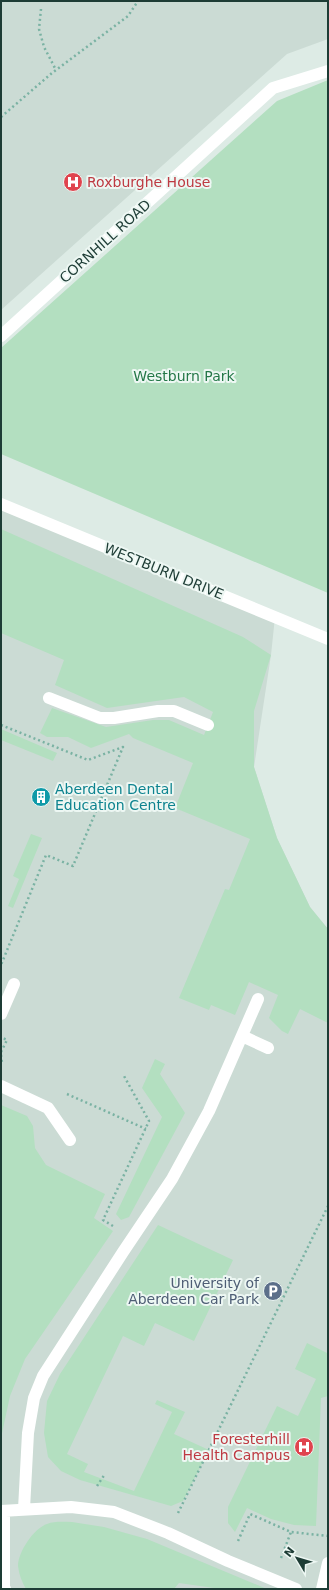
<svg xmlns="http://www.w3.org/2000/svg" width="329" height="1590" font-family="'DejaVu Sans',sans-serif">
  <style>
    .built { fill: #cbdbd4 }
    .green { fill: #b3dfc0 }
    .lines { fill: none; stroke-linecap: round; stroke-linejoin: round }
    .path { stroke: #7ab2a3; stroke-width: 2.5; stroke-dasharray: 2 3; stroke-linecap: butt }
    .minor { stroke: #fff; stroke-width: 12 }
    .labels { text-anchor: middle; stroke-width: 4; stroke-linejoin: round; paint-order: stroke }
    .health-label { font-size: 14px; fill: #be3a42; stroke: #edf7f3; text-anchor: start }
    .street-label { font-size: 14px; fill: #1d3c35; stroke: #edf7f3 }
    .park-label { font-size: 14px; fill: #237747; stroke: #edf7f3 }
    .culture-label { font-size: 14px; fill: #0d838f; stroke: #edf7f3; text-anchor: start }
    .service-label { font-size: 14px; fill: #4e5e75; stroke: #edf7f3; text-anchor: end }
  </style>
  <rect width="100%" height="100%" fill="#ddebe5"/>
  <!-- built -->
  <path class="built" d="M1,1h327v38l-41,15 -286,256z
    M1,504l274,113 -4,38 -17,112 23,71 33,69 18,22v660h-327z"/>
  <!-- green -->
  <path class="green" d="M328,80v513l-327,-139v-106l276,-247z
    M1,529l242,108 28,18 -17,56v56l23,71 33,69 18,22v94l-28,-14 -12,25 -6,-3 -13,-13 9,-23 -29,-13 -14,33 -24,-10 -2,5 -30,-12 46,-109 4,1 21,-51 -75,-31 18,-45 -60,-25 -4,-4 -38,14 -23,-11h-21l-7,-4 12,-25 54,19 47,-7h16l35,15 9,-23 -29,-15 -77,11 -52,-23 9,-25 -63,-27z
    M1,729l56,24 -4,8 -52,-21z
    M31,834l11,4 -29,70 -5,-2 11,-27 -6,-3z
    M155,1059l10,5 -5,10 25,39 -56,104 -8,3 -5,-6 46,-97 -20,-29z
    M1,1105l26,11 6,10 2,22 11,17 59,29 -11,24 19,13 -88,128 -15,37 -9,42z
    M158,1225l75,35 -39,81 -39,-18 -11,23 -21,-10 -56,118 21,10 -4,8 50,19 38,-79 -17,-8 2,-4 28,12 -11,22 35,16 -26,51 -12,5 -91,-26 -19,-9 -13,-14 -4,-24 3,-32 13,-27z
    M307,1343l20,10 1,-2v45l-7,2 -5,128 -22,-1 -23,-6 -24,-11 -12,24 -7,-9v-16l49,-101 21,10 18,-37 -21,-10z
    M72,1522l32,5 43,12 120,50h-46l-42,-6 -5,6h-148c-4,-7 -7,-14 -8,-23 0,-14 16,-38 29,-42 7,-3 17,-2 25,-2z"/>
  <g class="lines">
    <!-- path -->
    <path class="path" d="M41,9l-2,20 5,18 12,23
      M1,117l51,-44 76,-57 10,-15
      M1,725l87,35 35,-13 -50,119 -27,-11 -45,110
      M1,1052l6,-12 -6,-3
      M1,1055l1,8
      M67,1094l79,35
      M113,1226l-10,-6 46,-99 -25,-45
      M97,1486l8,-12
      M178,1513l150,-307
      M238,1541l12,-27 41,18 37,4
      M281,1558l10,-26"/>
    <!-- minor -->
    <path class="minor" d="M1,336l272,-248 55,-17
      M1,504l327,135
      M49,698l51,20h14l44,-7h16l34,14
      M1,1014l13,-30
      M242,1036l26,12
      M1,1086l47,22 22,32
      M24,1509l4,-76 6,-35 9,-22 80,-124 49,-73 37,-68 49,-112
      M1,1511l70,-4 43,5 54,21 60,28 68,28
      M4,1511v76l1,2
      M322,1589l6,-26"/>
  </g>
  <!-- icons -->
  <defs>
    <symbol id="hospital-disc" viewBox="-11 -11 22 22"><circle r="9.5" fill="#e0444e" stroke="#edf7f3"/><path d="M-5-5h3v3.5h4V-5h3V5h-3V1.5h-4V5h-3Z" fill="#fff"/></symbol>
    <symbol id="building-disc" viewBox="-11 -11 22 22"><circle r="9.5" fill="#0f9aa8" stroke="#edf7f3"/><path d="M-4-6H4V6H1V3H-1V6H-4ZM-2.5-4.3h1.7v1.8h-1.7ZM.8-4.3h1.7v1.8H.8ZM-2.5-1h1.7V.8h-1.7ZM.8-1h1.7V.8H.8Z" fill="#fff"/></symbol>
    <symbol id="parking-disc" viewBox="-11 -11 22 22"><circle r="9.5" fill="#5c6f8a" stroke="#edf7f3"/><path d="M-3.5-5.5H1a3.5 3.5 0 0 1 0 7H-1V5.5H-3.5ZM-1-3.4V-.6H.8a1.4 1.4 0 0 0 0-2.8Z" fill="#fff"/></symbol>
  </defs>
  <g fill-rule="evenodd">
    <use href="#hospital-disc" x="62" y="171" width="22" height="22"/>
    <use href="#building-disc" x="30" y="786" width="22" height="22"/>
    <use href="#parking-disc" x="262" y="1280" width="22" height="22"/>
    <use href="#hospital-disc" x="293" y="1436" width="22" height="22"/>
  </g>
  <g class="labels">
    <!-- health labels -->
    <g class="health-label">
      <text x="87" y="187">Roxburghe House</text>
      <text x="290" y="1444" text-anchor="end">Foresterhill<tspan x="290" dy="16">Health Campus</tspan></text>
    </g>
    <!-- street labels -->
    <g class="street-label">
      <text transform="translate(105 241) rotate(-42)" y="5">CORNHILL ROAD</text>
      <text transform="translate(164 571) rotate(22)" y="5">WESTBURN DRIVE</text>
    </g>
    <!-- park labels -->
    <g class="park-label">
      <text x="184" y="381">Westburn Park</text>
    </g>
    <!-- culture labels -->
    <g class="culture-label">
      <text x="55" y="794">Aberdeen Dental<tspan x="55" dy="16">Education Centre</tspan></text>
    </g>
    <!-- service labels -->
    <g class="service-label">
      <text x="259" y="1288">University of<tspan x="259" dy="16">Aberdeen Car Park</tspan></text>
    </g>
  </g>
  <!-- border -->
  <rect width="329" height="1590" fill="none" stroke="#1d3c35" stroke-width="4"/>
  <!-- north arrow -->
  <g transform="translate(297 1558) rotate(308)" stroke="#edf7f3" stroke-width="3" paint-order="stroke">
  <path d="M0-3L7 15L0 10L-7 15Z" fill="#1d3c35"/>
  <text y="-6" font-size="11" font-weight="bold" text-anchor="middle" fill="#1d3c35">N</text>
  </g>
</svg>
